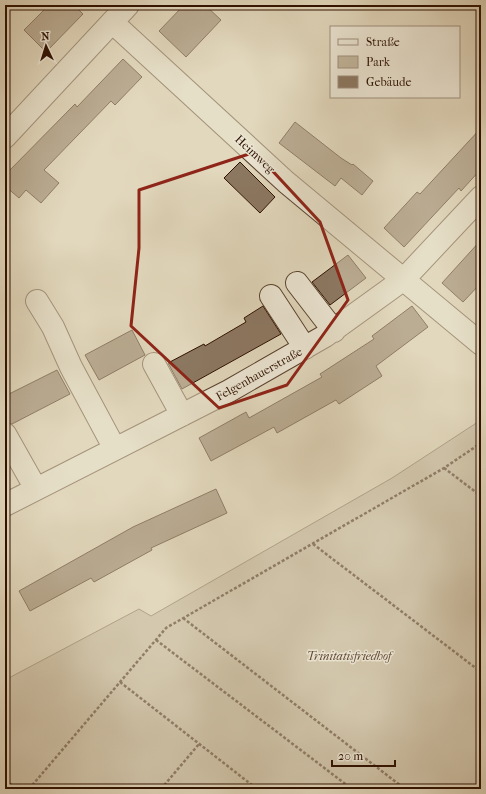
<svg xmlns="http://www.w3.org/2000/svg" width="486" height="794" font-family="'IM FELL French Canon',serif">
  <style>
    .green { fill: #c3b69d; stroke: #78634e }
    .building { fill: #8c7862; stroke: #2e1000 }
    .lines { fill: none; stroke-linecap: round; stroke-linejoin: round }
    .minor-casing { stroke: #5b422f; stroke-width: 24 }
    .path { stroke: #2e1000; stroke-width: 2.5; stroke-dasharray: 3 2; stroke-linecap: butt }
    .minor { stroke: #ece6d4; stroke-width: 22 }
    .marked { fill: none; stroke: #8f2418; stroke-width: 3; stroke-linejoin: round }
    .labels { text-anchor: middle; stroke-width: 3; stroke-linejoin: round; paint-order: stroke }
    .street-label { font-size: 12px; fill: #2e1000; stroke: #ece6d4 }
    .park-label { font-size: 12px; font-style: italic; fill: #624a37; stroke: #ece6d4 }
  </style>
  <rect width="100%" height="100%" fill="#e2d8bd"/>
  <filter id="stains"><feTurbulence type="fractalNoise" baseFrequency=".005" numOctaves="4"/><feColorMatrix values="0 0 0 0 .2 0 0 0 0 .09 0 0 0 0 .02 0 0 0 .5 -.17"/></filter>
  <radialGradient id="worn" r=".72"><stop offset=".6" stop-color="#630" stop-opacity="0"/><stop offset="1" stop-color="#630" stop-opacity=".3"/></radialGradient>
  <!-- green -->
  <path class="green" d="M481,420v369h-476v-109l134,-71 12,7 241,-138z"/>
  <!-- building -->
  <path class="building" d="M49,5h25l9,9 -37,38 -22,-22z
    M184,5h21l16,15 -35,37 -27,-26z
    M123,59l19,18 -27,28 -4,-4 -67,69 15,13 -18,20 -15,-13 -7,8 -14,-12v-11l70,-71 2,3z
    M295,122l46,36 11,7 1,-1 20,17 -11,14 -21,-17 -6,8 -56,-43z
    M481,128v41l-20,22 -2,-3 -55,59 -20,-19 33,-36 3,2z
    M240,162l35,35 -15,16 -36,-35z
    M481,240v43l-18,19 -21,-19z
    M348,255l18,23 -36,27 -18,-23z
    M263,306l18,28 -99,55 -14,-26 36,-19 1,2 41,-24 -2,-4z
    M412,306l16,21 -52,39 6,10 -43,28 -3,-4 -59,33 -3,-6 -63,34 -12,-23 47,-26 3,6 73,-41 -2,-3 54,-35 -2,-3z
    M132,330l13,25 -46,25 -14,-25z
    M57,370l13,24 -58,30 -7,-2v-26z
    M216,489l11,24 -76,35 1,2 -58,32 -3,-4 -61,33 -11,-20 114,-64z"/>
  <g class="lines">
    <defs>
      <path id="minor" d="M112,22l174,160 195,162
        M5,137l123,-132
        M297,283l37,48
        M271,296l34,52
        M37,301l16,26 18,40 44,82
        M154,364l28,51
        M5,434l31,55
        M5,505l224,-114 96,-55 79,-57 77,-82"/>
    </defs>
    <!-- minor casing -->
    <use href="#minor" class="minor-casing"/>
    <!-- path -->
    <path class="path" d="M444,468l37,28
      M313,544l168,128
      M183,618l222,171
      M156,640l196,149
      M120,682l137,107
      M5,781l14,8
      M29,789l137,-161 278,-160 37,-25
      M161,789l38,-45"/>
    <!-- minor -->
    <use href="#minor" class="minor"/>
  </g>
  <!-- marked area -->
  <path d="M0 0H486V794H0ZM255,152l65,70 28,78 -61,85 -68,23 -88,-82 8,-78v-58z" fill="#e2d8bd" fill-opacity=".55" fill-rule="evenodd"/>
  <path class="marked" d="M255,152l65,70 28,78 -61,85 -68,23 -88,-82 8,-78v-58z"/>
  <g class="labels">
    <!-- street labels -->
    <g class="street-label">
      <text transform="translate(255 154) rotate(43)" y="4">Heimweg</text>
      <text transform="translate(259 374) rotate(-29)" y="4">Felgenhauerstraße</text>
    </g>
    <!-- park labels -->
    <g class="park-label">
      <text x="349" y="660">Trinitatisfriedhof</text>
    </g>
  </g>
  <!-- margin -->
  <rect width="486" height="794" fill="none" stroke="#e2d8bd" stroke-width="20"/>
  <rect x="6" y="6" width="474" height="782" fill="none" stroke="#2e1000" stroke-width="2"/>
  <rect x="10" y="10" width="466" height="774" fill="none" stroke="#2e1000"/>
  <!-- legend -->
  <rect x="330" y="26" width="130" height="72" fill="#ece6d4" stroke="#a0907f"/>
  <rect x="338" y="39" width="20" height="6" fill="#ece6d4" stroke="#a0907f"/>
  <text x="366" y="46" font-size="12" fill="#2e1000">Straße</text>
  <rect x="338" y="56" width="20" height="12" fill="#c3b69d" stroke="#a0907f"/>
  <text x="366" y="66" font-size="12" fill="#2e1000">Park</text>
  <rect x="338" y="76" width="20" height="12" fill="#8c7862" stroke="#a0907f"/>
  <text x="366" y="86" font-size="12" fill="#2e1000">Gebäude</text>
  <!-- north arrow -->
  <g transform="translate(46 46) rotate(356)" stroke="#ece6d4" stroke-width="3" paint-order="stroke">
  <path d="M0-3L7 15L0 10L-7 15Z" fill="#2e1000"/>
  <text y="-6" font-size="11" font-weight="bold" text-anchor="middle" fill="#2e1000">N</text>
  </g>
  <!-- scale -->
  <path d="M332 760v6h63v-6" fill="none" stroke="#2e1000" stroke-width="2"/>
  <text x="338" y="760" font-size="12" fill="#2e1000" stroke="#ece6d4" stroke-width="3" paint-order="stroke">20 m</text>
  <rect width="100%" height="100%" filter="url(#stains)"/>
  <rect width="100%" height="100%" fill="url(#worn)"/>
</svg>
